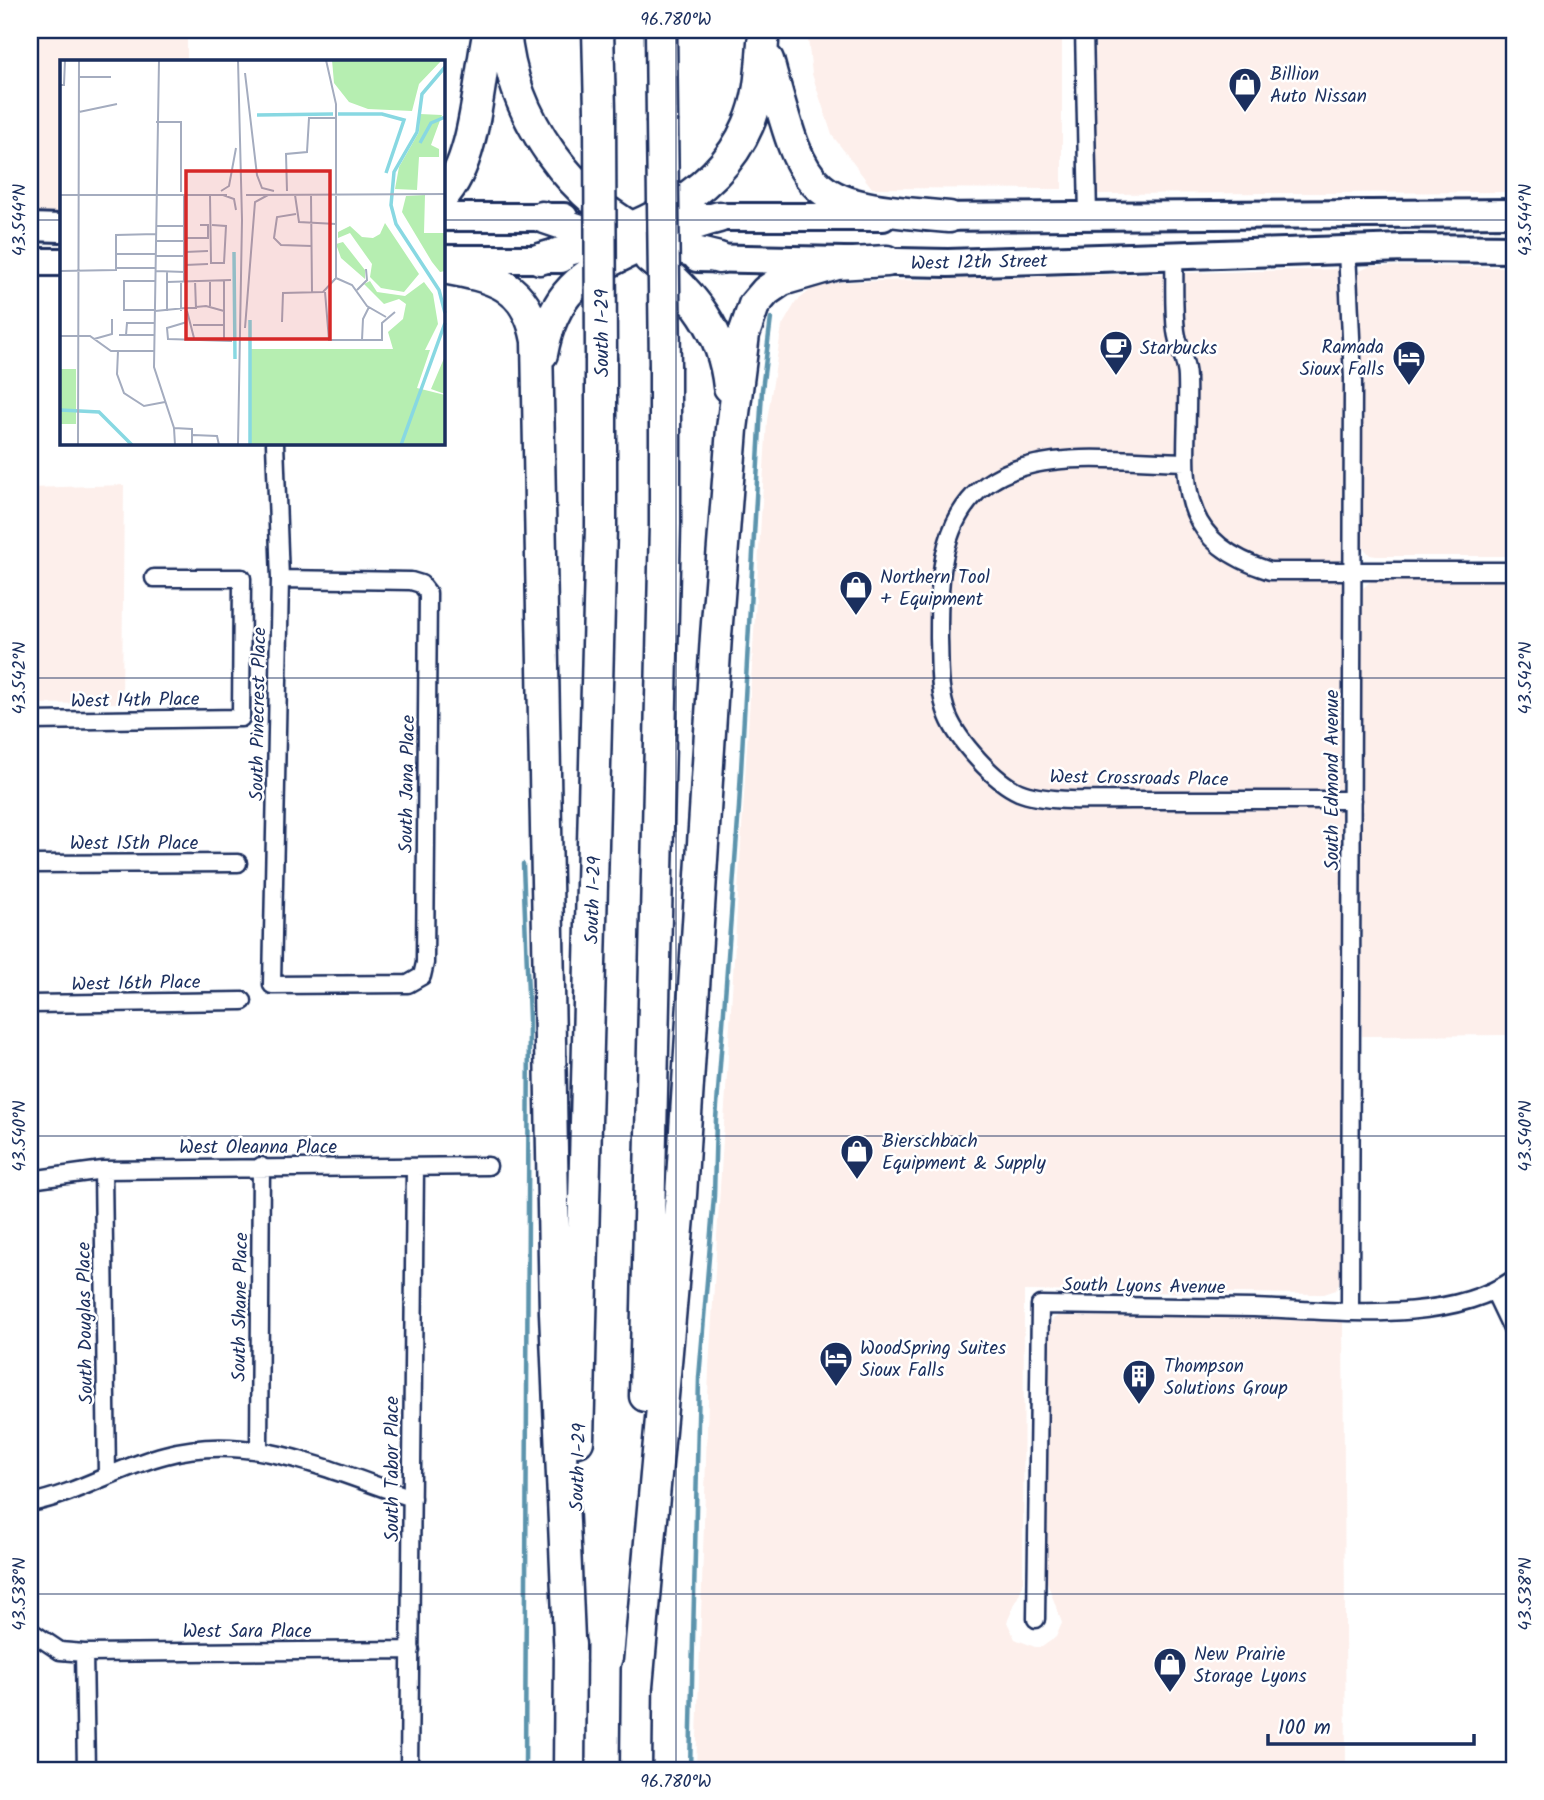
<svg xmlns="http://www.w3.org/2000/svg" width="1544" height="1800" font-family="Kalam,sans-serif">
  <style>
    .built { fill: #fdefeb }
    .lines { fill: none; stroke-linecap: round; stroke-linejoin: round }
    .stream { stroke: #5c94ad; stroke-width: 4.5 }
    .minor-casing { stroke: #1b2f5e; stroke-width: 21 }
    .primary-casing { stroke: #1b2f5e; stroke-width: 32 }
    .motorway-casing { stroke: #1b2f5e; stroke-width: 35 }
    .minor { stroke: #fff; stroke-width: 16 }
    .primary { stroke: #fff; stroke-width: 26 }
    .motorway { stroke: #fff; stroke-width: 30 }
    .motorway-bridge-casing { stroke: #1b2f5e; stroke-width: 35; stroke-linecap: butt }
    .motorway-bridge { stroke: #fff; stroke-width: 30 }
    .ticks { fill: none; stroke: #1b2f5e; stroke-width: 2; stroke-opacity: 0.45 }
    .labels { text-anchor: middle; stroke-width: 5; stroke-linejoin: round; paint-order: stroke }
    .poi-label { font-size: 19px; fill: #1b2f5e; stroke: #fff; text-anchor: start }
    .street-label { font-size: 19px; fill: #1b2f5e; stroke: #fff }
    .inset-river { fill: none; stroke: #88d8e2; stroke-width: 3.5 }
    .inset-road { fill: none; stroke: #a4acbf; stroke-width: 2 }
    .view { fill: #d62828; fill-opacity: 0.15; stroke: #d62828; stroke-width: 3.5 }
    .inset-edge { fill: none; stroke: #1b2f5e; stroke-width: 3.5 }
    .neatline { fill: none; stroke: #1b2f5e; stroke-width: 2.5 }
    .ticks-label { font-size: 18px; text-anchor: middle; fill: #1b2f5e }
  </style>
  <rect width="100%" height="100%" fill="#fff"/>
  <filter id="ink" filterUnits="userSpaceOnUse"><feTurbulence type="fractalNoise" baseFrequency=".0143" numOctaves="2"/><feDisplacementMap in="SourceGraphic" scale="14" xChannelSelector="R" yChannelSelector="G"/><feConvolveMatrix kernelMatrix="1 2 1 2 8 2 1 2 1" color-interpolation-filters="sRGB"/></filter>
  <g filter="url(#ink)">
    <!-- built -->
    <path class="built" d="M30,30h157v31h-126v151h-31z
      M807,30h255v159l-190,-1 -40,-53 -20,-61z
      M1095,30h419v162l-418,2z
      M1370,266l144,1v289h-138l-6,-1 -7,-8v-135l-6,-131 3,-10z
      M1338,269l6,119 -4,893 -4,9 -12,4 -300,-3 -1,294 -16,37 8,17 20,8h7l14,-10 6,-14 -15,-41 1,-254 5,-9 5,-3 285,3 3,451h-650l13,-402 58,-948 15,-94 14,-24 18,-15 26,-5z
      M124,485l-2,218 -92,1v-216z
      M1372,580l142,1v454l-152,1 -1,-446z"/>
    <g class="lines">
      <!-- stream -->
      <path class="stream" d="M523,864l6,155 -4,751
        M690,1770l9,-392 15,-182 2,-77 23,-312 23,-417 9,-72"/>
      <defs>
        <path id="minor" d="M1084,30l4,186
          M1347,251l6,128 -3,931
          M1174,256c1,24 -1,50 2,75 2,16 11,31 11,47 3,89 -24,159 83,193h244
          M275,443l5,136 -8,406 136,-1 14,-8 3,-13 3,-370 -7,-9 -10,-3 -131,-2
          M1185,462c-57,-1 -132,-12 -183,13 -63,31 -63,103 -63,163 1,26 -1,53 9,78 10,25 47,66 71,76 26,11 82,8 111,8 74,0 148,0 222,0
          M30,721l211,-3 1,-140h-88
          M30,864l208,-1
          M30,1004l213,-3
          M103,1170l4,306
          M30,1180l73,-10 385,-4
          M1495,1293l19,40
          M259,1448l2,-282
          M30,1503c47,-9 89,-36 135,-48 86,-24 165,16 247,43
          M1036,1619l4,-314c71,1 142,2 214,3 79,2 192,18 260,-29
          M30,1631l30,20 24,2 2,117
          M84,1653l327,-3
          M409,1770l6,-603"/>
        <path id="primary" d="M443,217h121
          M697,217h186
          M928,217l586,-4
          M30,227l31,1
          M697,258l251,5 457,-15 109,1
          M443,259h118
          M30,262h31"/>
        <path id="motorway" d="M505,30c7,89 67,171 147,208 21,10 45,14 67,20
          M598,30l2,81
          M661,30l1,90
          M768,60c38,138 35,145 181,157
          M443,196c34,-36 35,-118 46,-166
          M542,217l68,23
          M649,258c44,35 74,72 80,129
          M540,259c77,-23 174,-53 208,-134 12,-26 13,-55 15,-83
          M443,268c50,9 84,16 94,73l18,972 15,349
          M542,354c11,-61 39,-80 91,-104 29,-14 55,-25 86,-33
          M645,1396l20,-872v-156
          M578,1441l23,-915v-166
          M637,1687l44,-492 35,-559 16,-207 12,-95 10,-29 12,-14 16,-11 55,-16 50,-3
          M569,1770l1,-126
          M636,1770l1,-101"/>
      </defs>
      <!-- minor casing -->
      <use href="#minor" class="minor-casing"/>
      <!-- primary casing -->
      <use href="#primary" class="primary-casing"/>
      <!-- motorway casing -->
      <use href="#motorway" class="motorway-casing"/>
      <!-- minor -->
      <use href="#minor" class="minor"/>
      <!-- primary -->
      <use href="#primary" class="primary"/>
      <!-- motorway -->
      <use href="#motorway" class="motorway"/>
      <defs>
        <path id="motorway-bridge" d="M600,111l1,249
          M662,120l3,248"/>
      </defs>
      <!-- motorway-bridge casing -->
      <use href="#motorway-bridge" class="motorway-bridge-casing"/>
      <!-- motorway-bridge -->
      <use href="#motorway-bridge" class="motorway-bridge"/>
    </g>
  </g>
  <!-- ticks -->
  <path class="ticks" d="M676,30v1740M1509,30v1740M30,220h31M443,220h1071M30,678h1484M30,1136h1484M30,1594h1484"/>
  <!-- icons -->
  <defs>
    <symbol id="shop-pin" viewBox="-11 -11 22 30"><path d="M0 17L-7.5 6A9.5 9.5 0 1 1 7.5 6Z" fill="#1b2f5e" stroke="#fff"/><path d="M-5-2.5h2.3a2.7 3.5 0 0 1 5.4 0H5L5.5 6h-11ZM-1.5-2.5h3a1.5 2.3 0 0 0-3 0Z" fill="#fff"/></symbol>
    <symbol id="cafe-pin" viewBox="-11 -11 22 30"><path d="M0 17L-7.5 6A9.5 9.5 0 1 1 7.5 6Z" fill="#1b2f5e" stroke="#fff"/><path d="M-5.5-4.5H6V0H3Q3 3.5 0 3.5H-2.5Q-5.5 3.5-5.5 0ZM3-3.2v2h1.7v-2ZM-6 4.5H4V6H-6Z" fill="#fff"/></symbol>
    <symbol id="hotel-pin" viewBox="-11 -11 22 30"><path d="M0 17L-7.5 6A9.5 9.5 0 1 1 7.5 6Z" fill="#1b2f5e" stroke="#fff"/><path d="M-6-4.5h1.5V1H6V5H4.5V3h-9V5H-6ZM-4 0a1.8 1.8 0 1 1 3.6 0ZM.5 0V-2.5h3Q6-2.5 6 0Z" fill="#fff"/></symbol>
    <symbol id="building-pin" viewBox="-11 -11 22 30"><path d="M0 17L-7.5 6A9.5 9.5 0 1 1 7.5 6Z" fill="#1b2f5e" stroke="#fff"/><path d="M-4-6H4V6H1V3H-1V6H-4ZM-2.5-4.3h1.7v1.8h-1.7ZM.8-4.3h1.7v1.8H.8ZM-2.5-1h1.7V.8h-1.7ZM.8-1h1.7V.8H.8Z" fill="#fff"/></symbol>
  </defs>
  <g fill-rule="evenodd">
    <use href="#shop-pin" x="1226" y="65" width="38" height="52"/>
    <use href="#cafe-pin" x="1097" y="328" width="38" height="52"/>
    <use href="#hotel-pin" x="1390" y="338" width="38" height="52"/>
    <use href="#shop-pin" x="837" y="568" width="38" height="52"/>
    <use href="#shop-pin" x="838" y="1132" width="38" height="52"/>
    <use href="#hotel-pin" x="817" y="1339" width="38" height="52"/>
    <use href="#building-pin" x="1120" y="1357" width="38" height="52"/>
    <use href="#shop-pin" x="1151" y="1645" width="38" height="52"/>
  </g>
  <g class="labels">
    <!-- poi labels -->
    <g class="poi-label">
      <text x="1270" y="80">Billion<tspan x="1270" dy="22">Auto Nissan</tspan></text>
      <text x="1384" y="353" text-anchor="end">Ramada<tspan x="1384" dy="22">Sioux Falls</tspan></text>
      <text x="1140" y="354">Starbucks</text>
      <text x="880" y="583">Northern Tool<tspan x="880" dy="22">+ Equipment</tspan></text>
      <text x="882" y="1147">Bierschbach<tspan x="882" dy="22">Equipment &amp; Supply</tspan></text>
      <text x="860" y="1354">WoodSpring Suites<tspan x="860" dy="22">Sioux Falls</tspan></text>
      <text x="1164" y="1372">Thompson<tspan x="1164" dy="22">Solutions Group</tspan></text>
      <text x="1194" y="1660">New Prairie<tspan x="1194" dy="22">Storage Lyons</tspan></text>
    </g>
    <!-- street labels -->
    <g class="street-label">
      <text transform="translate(979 261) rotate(-1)" y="7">West 12th Street</text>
      <text transform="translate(601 333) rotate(-90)" y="7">South I-29</text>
      <text transform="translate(135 699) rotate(-1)" y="7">West 14th Place</text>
      <text transform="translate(257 714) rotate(-89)" y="7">South Pinecrest Place</text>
      <text transform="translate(1139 777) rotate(1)" y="7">West Crossroads Place</text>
      <text transform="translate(1331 780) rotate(-90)" y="7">South Edmond Avenue</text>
      <text transform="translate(406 784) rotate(-89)" y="7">South Jana Place</text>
      <text x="134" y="849">West 15th Place</text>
      <text transform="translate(592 900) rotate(-88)" y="7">South I-29</text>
      <text transform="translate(136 982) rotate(-1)" y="7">West 16th Place</text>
      <text x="258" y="1153">West Oleanna Place</text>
      <text transform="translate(1144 1285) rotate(1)" y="7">South Lyons Avenue</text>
      <text transform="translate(239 1307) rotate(-89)" y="7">South Shane Place</text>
      <text transform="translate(84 1323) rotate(-91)" y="7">South Douglas Place</text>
      <text transform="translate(577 1467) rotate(-88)" y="7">South I-29</text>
      <text transform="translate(391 1469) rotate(-90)" y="7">South Tabor Place</text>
      <text x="247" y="1637">West Sara Place</text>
    </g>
  </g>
  <!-- overview -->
  <g transform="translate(60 60)">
    <rect width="385" height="385" fill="#fff"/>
    <path d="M272,0h110l-23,24 -7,27 -44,-2 -19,-7 -15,-19zM360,54l22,1 -11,30 8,4v8h-20l-2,33 -22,-1 4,-22 20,-35zM365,135l-1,38h21v38l-5,1 -8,-10 -30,-50 4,-16zM325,163l34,51 -15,18 -23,-4 -11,-11 2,-13 -22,-31 -12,5v-6l12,-6 12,11 11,1 7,-4zM283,182l22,28v9l-24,-21 -5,-14zM310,221l7,11 28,4 19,-14 9,12 5,30 -13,26h5l-13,38 28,7v50h-196l1,-96h143l-5,-17 15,-13 3,-15 -7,-5 -15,5 -20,-20zM385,296v38l-14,-5zM0,309h16v55h-16z" fill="#b6eeb1"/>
    <path class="inset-river" d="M385,7l-23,27 -5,38 -23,40 -3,33 5,19 43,66 6,23M278,54h44l22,6 -18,53M197,55l76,-1M360,83l11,-20 14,-6M174,192l1,107M0,350l39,2 33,33M190,385v-125M341,385l44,-122"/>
    <path class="inset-road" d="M99,0l-5,307 20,61 1,17M178,0l4,160 -4,225M185,13l12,102 5,13 12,3M19,17h32M0,25h4l1,-25M19,52l38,-8M96,62h25v70M161,131l8,-5 7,-38M227,131l-1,-37 21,-2 2,-34h27M251,134l1,99M0,135h167M124,135v87M150,135l1,68h13l2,-37 -14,-1M163,135l11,4 2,11M186,135l199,-1M235,135l4,27 37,2M236,154l-19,3 -3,21 7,7 31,1M96,166h29M125,178h23v-13h-8M96,181h29M125,192l23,-1M56,194h40M96,196h29M125,205l23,-1M56,208h40M0,211l56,-1v-35l40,-1M96,211l29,1M276,218l16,7 15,21 19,11M135,220l1,29M107,222l64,-2M121,222v29M297,230l10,-10 -1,-11M265,232l4,48h53v-17l13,-11M150,246v-26M95,250h-31v-29h32M95,251l51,-5 18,5M107,251v-39M127,251l7,27M127,262l-20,6 1,11 64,2M222,262l1,-29 40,-1 13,-14v-174l-10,-44M133,265h31M185,268l10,-126 13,-7M59,275h36M66,275l1,-12h28M0,276h30l21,15h43M34,279l18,-5v-15M302,280l1,-21 6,-12M164,281v-61M58,291l-1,23 7,19 20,13 21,-4M114,368l18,1v16M133,375l24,1 2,9M18,385l1,-385"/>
    <path class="view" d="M126,111h144v168h-144z"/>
    <rect width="385" height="385" class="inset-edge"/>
  </g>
  <!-- margin -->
  <rect width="1544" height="1800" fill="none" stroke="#fff" stroke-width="77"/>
  <!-- scale -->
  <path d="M1268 1734v10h206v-10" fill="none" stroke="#1b2f5e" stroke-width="3.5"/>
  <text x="1278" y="1734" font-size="21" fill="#1b2f5e" stroke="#ffffff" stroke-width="5" paint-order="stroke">100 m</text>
  <rect x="38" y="38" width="1468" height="1724" class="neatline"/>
  <g class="ticks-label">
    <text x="676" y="25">96.780°W</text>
    <text transform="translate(19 220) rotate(-90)" y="6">43.544°N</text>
    <text transform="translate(1525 220) rotate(-90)" y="6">43.544°N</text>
    <text transform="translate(19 678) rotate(-90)" y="6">43.542°N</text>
    <text transform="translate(1525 678) rotate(-90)" y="6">43.542°N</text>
    <text transform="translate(19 1136) rotate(-90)" y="6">43.540°N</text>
    <text transform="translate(1525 1136) rotate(-90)" y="6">43.540°N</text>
    <text transform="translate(19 1594) rotate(-90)" y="6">43.538°N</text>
    <text transform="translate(1525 1594) rotate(-90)" y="6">43.538°N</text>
    <text x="676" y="1787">96.780°W</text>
  </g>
</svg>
